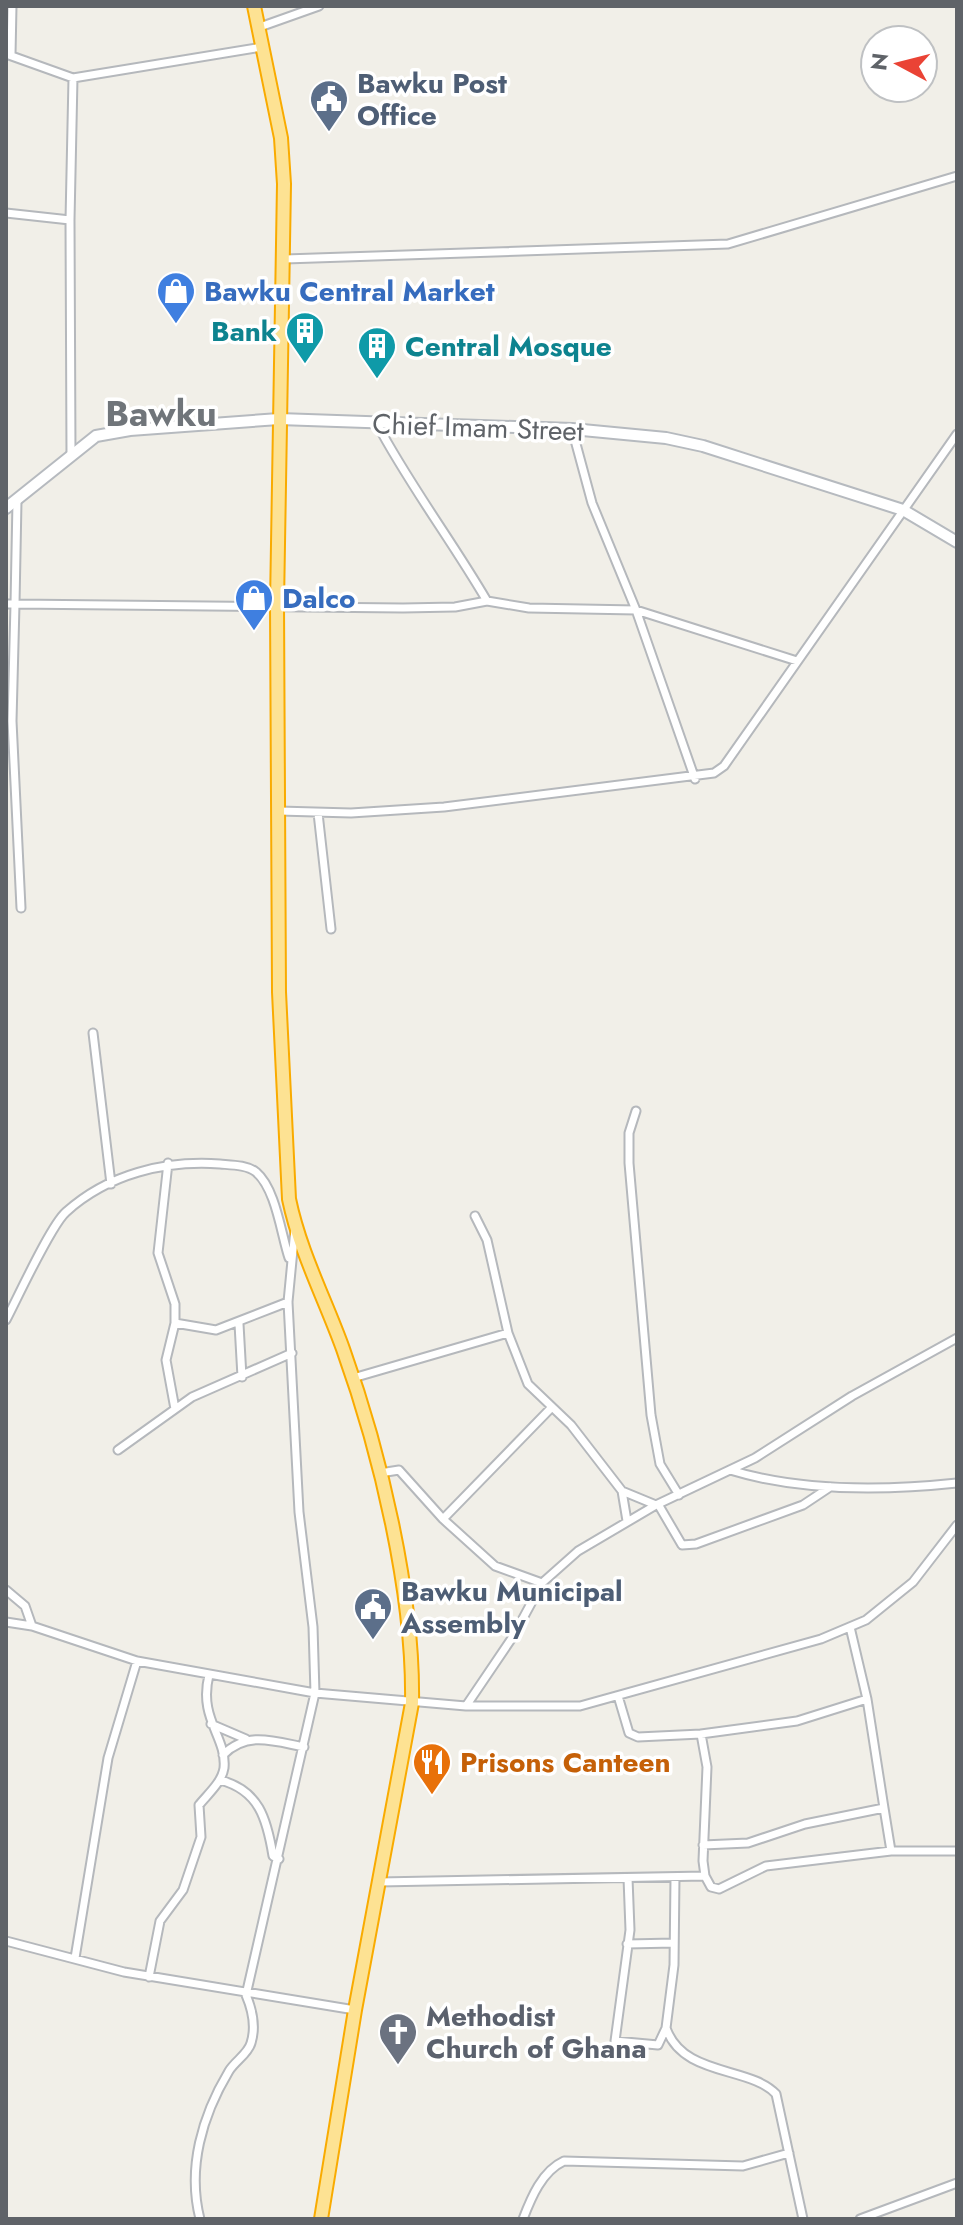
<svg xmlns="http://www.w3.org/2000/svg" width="963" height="2225" font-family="Jost,sans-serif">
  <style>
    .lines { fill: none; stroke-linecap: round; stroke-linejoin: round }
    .street-casing { stroke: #b5b8bc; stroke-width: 11 }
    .secondary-casing { stroke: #b6babf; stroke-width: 14 }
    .highway-casing { stroke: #f9ab00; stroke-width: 16 }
    .street { stroke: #fff; stroke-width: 7 }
    .secondary { stroke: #fff; stroke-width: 10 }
    .highway { stroke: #fde293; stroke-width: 12 }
    .labels { text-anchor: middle; stroke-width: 7; stroke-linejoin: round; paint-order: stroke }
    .service-label { font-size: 28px; font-weight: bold; fill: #4e5e75; stroke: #fff; text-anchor: start }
    .shop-label { font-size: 28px; font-weight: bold; fill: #366cbe; stroke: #fff; text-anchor: start }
    .culture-label { font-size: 28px; font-weight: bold; fill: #0d838f; stroke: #fff; text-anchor: end }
    .street-label { font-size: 28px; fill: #5f6368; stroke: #fff }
    .food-label { font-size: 28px; font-weight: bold; fill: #c56008; stroke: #fff; text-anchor: start }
    .worship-label { font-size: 28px; font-weight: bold; fill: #5b616d; stroke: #fff; text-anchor: start }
    .district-label { font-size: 36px; font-weight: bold; fill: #70757a; stroke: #fff }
  </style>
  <rect width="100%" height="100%" fill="#f1efe8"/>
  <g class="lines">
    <defs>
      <path id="street" d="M257,28l62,-22
        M6,54l67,24
        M11,55l1,-49
        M6,213l64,7 1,233
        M70,220l3,-142 189,-31
        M285,259l443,-15 229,-68
        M377,424c33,62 75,117 110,177l42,7 107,2 59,169
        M572,429l20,74 44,107 161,51
        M17,501l-2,103 388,4 52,-1 32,-6
        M6,604h9l-3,117 9,187
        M279,811l72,2 93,-6 270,-34 10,-7 233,-332
        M318,813l13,116
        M93,1033l18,151
        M636,1111l-7,22v30l22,252 9,49 19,31
        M168,1163l-10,90 17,51v19l-9,37 9,49
        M475,1216l12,24 21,93 20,51 43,41 51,66
        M295,1229l-7,73 11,210 14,115 2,66 151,13 48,-71 28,-52 36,-32 78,-46 99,-47 97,-62 105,-58
        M6,1320c12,-23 45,-95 60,-108 42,-38 99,-52 154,-48 12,1 27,1 36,8 20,17 25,62 33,86
        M175,1323l41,7 72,-28
        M239,1324l3,53
        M353,1378l155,-45
        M118,1450l74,-53 100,-44
        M730,1470c72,22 152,21 227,13
        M380,1473l19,-3 44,49 52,47 47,17
        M658,1504l24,41 14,-1 107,-39 27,-18
        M443,1519l109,-112
        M627,1521l-5,-30 34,14
        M6,1590l19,16 7,20
        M6,1622l26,4 105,35 178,32 -69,302c6,14 10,32 5,48 -3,11 -16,18 -22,28 -27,45 -42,97 -29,148
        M618,1696l11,37 9,4 63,-3 96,-13 70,-22 -17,-72
        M466,1706h114l241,-67 45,-19 47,-38 44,-57
        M211,1724l35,15
        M223,1755c24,-24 50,-14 81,-8
        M220,1780c39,10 47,39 53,76l6,3
        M884,1808l7,43
        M703,1845l45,-2 57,-19 79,-16 -17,-109
        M705,1876l6,11 8,2 47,-23 125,-15h66
        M675,1877l-1,88 -8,63c17,49 84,38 110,66l27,125
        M628,1878l2,52 -15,111 43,4 8,-17
        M379,1882l326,-6 -2,-15 4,-94 -6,-33
        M6,1941l118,31 231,38
        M627,1944l47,-1
        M75,1958l33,-200 29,-97
        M149,1977l11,-56 23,-31 18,-53 -2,-32c9,-11 23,-23 25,-37 3,-31 -26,-49 -15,-93
        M523,2219c8,-21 19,-48 41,-58l179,5 46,-13
        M860,2219l97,-36"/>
      <path id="secondary" d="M6,508l90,-72 34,-6 149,-11 293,10 94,9 37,8 200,64 54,32"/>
      <path id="highway" d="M254,6l27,132 3,46 -7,420 2,388 10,207c11,53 36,100 54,150 37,103 71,245 69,354l-57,307 -34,209"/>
    </defs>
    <!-- street casing -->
    <use href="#street" class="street-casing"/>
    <!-- secondary casing -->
    <use href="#secondary" class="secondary-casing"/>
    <!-- highway casing -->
    <use href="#highway" class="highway-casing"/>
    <!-- street -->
    <use href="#street" class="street"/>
    <!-- secondary -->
    <use href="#secondary" class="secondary"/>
    <!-- highway -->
    <use href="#highway" class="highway"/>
  </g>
  <!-- icons -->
  <defs>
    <symbol id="civic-pin" viewBox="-11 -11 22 30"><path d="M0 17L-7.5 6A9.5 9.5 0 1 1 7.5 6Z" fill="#5c6f8a" stroke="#fff"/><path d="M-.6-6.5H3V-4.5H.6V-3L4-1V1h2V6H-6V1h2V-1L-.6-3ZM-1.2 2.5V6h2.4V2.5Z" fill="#fff"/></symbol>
    <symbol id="shop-pin" viewBox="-11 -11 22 30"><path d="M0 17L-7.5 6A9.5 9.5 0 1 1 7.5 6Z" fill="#3f7fe0" stroke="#fff"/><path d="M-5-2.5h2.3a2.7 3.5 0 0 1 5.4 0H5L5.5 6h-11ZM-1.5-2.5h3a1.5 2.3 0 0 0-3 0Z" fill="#fff"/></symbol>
    <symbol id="building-pin" viewBox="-11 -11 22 30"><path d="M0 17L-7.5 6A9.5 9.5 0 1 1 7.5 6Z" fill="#0f9aa8" stroke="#fff"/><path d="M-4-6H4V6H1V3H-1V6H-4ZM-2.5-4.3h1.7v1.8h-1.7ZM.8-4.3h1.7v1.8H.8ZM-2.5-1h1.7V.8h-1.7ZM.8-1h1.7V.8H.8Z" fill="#fff"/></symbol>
    <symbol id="restaurant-pin" viewBox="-11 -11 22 30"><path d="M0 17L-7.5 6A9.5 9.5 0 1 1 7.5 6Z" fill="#e8710a" stroke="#fff"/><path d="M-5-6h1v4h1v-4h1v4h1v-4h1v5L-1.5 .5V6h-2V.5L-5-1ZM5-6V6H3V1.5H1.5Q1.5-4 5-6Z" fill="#fff"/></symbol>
    <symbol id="church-pin" viewBox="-11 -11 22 30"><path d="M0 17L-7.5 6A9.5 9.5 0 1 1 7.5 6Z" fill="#6b7280" stroke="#fff"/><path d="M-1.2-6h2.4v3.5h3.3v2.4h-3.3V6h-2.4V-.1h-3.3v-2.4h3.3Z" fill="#fff"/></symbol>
  </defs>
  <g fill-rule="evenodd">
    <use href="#civic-pin" x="307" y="77" width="44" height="60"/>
    <use href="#shop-pin" x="154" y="269" width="44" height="60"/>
    <use href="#building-pin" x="283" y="309" width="44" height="60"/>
    <use href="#building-pin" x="355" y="324" width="44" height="60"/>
    <use href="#shop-pin" x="232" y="576" width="44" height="60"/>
    <use href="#civic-pin" x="351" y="1585" width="44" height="60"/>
    <use href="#restaurant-pin" x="410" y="1740" width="44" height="60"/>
    <use href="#church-pin" x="376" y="2010" width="44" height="60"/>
  </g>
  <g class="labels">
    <!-- service labels -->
    <g class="service-label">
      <text x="357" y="93">Bawku Post<tspan x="357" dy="32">Office</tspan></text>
      <text x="401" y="1601">Bawku Municipal<tspan x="401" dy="32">Assembly</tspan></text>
    </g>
    <!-- shop labels -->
    <g class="shop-label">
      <text x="204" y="301">Bawku Central Market</text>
      <text x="282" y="608">Dalco</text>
    </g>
    <!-- culture labels -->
    <g class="culture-label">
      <text x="277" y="341">Bank</text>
      <text x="405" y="356" text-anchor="start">Central Mosque</text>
    </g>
    <!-- street labels -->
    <g class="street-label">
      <text transform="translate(478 427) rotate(2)" y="10">Chief Imam Street</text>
    </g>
    <!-- food labels -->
    <g class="food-label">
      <text x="460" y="1772">Prisons Canteen</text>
    </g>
    <!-- worship labels -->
    <g class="worship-label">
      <text x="426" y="2026">Methodist<tspan x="426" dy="32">Church of Ghana</tspan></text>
    </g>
    <!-- district labels -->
    <g class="district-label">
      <text x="161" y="426">Bawku</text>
    </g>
  </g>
  <!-- border -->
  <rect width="963" height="2225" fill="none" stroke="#5f6368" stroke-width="16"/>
  <!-- north arrow -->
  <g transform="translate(899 64) rotate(277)"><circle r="38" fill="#ffffff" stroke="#bfc1c3" stroke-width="2"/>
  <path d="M0-6L14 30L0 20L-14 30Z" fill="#ea4335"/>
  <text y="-12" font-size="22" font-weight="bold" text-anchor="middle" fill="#5f6368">N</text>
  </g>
</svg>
